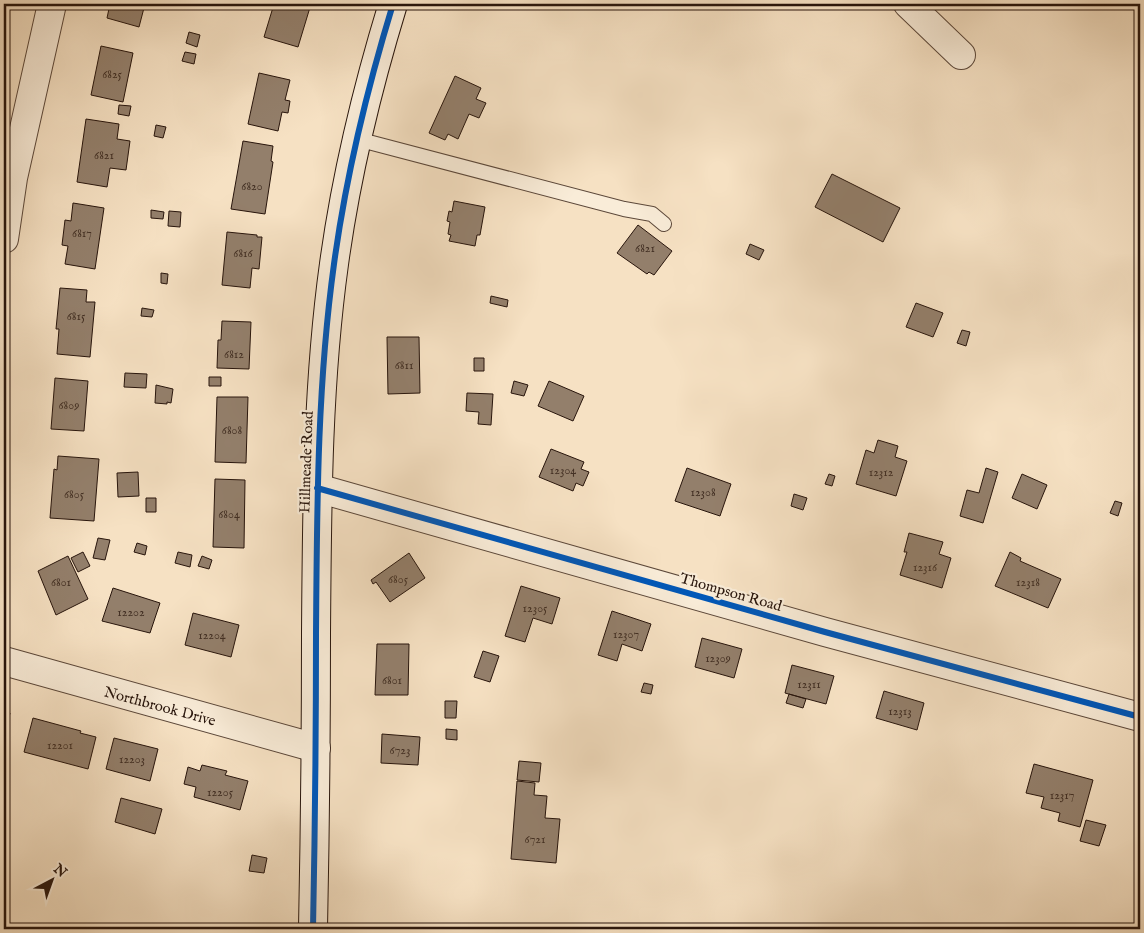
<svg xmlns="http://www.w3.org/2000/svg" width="1144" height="933" font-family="'IM FELL English',serif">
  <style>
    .building { fill: #937f6b; stroke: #28150c }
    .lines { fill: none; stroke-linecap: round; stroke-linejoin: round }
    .lane-casing { stroke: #5c483a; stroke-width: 16 }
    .street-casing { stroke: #5c483a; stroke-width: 30 }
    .secondary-casing { stroke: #28150c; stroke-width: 30 }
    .lane { stroke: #f9ecd8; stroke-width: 14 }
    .street { stroke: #f9ecd8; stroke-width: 28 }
    .secondary { stroke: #f9ecd8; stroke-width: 28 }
    .cycleway-casing { stroke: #f9ecd8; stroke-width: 9 }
    .cycleway { stroke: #0057b8; stroke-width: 6 }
    .labels { text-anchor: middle; stroke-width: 4.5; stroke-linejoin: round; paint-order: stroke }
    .number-label { font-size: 12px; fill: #433024 }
    .street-label { font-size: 15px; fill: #28150c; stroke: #f9ecd8 }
  </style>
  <rect width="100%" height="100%" fill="#f6e1c3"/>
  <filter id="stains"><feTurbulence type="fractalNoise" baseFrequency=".004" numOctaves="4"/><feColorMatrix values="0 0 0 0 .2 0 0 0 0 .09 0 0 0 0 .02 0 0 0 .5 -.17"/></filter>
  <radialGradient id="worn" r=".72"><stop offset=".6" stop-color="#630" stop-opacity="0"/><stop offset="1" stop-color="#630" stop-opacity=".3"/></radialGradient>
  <!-- building -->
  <path class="building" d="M110,4h35l-6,23 -32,-9z
    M274,4h37l-13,43 -34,-10z
    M189,32l11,3 -3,12 -11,-4z
    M101,46l32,7 -10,49 -32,-7z
    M185,52l11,2 -2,10 -12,-3z
    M259,73l31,7 -5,20 5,1 -2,12 -6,-1 -4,19 -30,-7z
    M455,76l26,12 -5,11 10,4 -7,15 -10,-4 -11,25 -10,-5 -3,6 -16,-7z
    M119,105l12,1 -2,10 -11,-2z
    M86,119l33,5 -2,15 13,2 -4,29 -16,-2 -3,19 -30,-5z
    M156,125l10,2 -3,11 -9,-2z
    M243,141l30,5 -2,15 2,1 -8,52 -34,-5z
    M832,174l68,34 -17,34 -68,-35z
    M454,201l31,6 -5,28h-3l-2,11 -26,-5 2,-6 -3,-1 2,-12 -3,-1 2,-10 3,1z
    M73,203l31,5 -9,61 -30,-5 3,-18 -6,-1 3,-25 6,1z
    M151,210l13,2 -1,7 -12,-1z
    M169,211l12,1 -1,15 -12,-1z
    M638,225l34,26 -18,24 -5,-3 -2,2 -30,-21z
    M227,232l30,3v2h5l-3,32 -7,-1 -2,20 -28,-3z
    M750,244l14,6 -5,10 -13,-6z
    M161,273l7,1 -1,10 -6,-1z
    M60,288l27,2 -1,12h9l-5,55 -33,-3 2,-25h-3z
    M491,296l17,4 -1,7 -17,-4z
    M916,303l27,10 -10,24 -27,-10z
    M142,308l12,2 -2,7 -11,-1z
    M222,321l29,1 -2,47 -32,-1 1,-28h3z
    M962,330l8,2 -4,14 -9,-3z
    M387,337h32l1,56 -32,1z
    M474,358h10v13h-10z
    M125,373l22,1 -1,14 -22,-1z
    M209,377h12v9h-12z
    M55,378l33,3 -4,50 -33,-2z
    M514,381l14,4 -4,11 -13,-3z
    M549,381l35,15 -11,25 -35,-15z
    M156,385l17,4 -2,14 -4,-1v2l-12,-1z
    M467,393l26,1 -2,31 -13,-1 1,-12 -13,-1z
    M217,397h31l-2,66 -31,-1z
    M878,440l20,6 -3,11 12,4 -11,35 -40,-12 10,-34 8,3z
    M551,449l33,13 -3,7 8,3 -6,14 -7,-3 -3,8 -34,-14z
    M58,456l41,3 -5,62 -44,-3 4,-49 3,1z
    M687,468l44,16 -11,32 -45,-15z
    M986,468l12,4 -15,51 -23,-7 7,-26 12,3z
    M138,472l1,24 -21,1 -1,-24z
    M829,474l6,2 -3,10 -7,-2z
    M1022,474l25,11 -10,24 -25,-11z
    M215,479l30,1 -1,68 -31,-1z
    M794,494l13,4 -4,12 -12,-4z
    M146,498h10v14h-10z
    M1115,501l7,2 -4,13 -8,-3z
    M909,533l34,9 -4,12 12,4 -9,30 -42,-13 7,-23h-3z
    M98,538l12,2 -5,20 -12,-2z
    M137,543l10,3 -2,9 -11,-3z
    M83,552l7,14 -12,6 -7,-14z
    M178,552l14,3 -2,12 -15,-4z
    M1010,552l11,6 -1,3 41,18 -13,29 -53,-22z
    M409,553l16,25 -35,24 -14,-20 -3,2 -2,-4z
    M68,556l20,43 -32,16 -18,-44z
    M202,556l10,4 -3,9 -11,-3z
    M521,586l39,12 -8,26 -19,-6 -8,24 -20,-6z
    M113,588l47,15 -10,30 -48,-12z
    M612,611l39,13 -9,27 -20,-7 -5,17 -19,-6z
    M193,613l46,12 -8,32 -46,-12z
    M702,638l40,11 -8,29 -39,-11z
    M377,644h32l-1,51h-33z
    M483,651l16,5 -9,26 -16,-5z
    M792,665l42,11 -8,28 -41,-11z
    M644,683l9,2 -2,9 -10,-2z
    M884,691l40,12 -7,27 -41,-12z
    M789,694l17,5 -3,9 -17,-5z
    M445,701h12l-1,17h-11z
    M4,711l6,2 -6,24z
    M33,718l48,13 -1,2 16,4 -8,32 -64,-17z
    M446,729l11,1v10l-11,-1z
    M382,734l38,3 -2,28 -37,-2z
    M114,738l44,11 -8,32 -44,-12z
    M519,761l22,2 -2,19 -22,-2z
    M1034,764l59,16 -13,47 -22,-6 2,-8 -19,-5 3,-11 -18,-4z
    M202,765l25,6 -2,4 23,6 -8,29 -46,-13 2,-10 -12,-3 4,-17 12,4z
    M517,781l18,2 -1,12 13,1 -2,22 15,1 -4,44 -45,-4z
    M121,798l41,11 -7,25 -40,-12z
    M1086,820l20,5 -7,21 -19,-5z
    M252,855l15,3 -3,15 -15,-2z"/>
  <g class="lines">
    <defs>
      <path id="lane" d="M357,139l267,70 28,5 12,10"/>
      <path id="street" d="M908,4l53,51
        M4,239l9,-61 39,-174
        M317,488l508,144 315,85
        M4,661l312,87"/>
      <path id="secondary" d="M313,929c2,-98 3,-197 3,-295 1,-124 1,-247 18,-370 12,-88 33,-175 59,-260"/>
    </defs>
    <!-- lane casing -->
    <use href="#lane" class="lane-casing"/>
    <!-- street casing -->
    <use href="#street" class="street-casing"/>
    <!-- secondary casing -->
    <use href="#secondary" class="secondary-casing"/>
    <!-- lane -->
    <use href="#lane" class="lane"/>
    <!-- street -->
    <use href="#street" class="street"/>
    <!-- secondary -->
    <use href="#secondary" class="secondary"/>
    <defs>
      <path id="cycleway" d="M317,488l508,144 315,85
        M313,929c2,-98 3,-197 3,-295 1,-124 1,-247 18,-370 12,-88 33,-175 59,-260"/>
    </defs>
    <!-- cycleway casing -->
    <use href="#cycleway" class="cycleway-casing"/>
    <!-- cycleway -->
    <use href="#cycleway" class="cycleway"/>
  </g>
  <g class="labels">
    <!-- number labels -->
    <g class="number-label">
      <text x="112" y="78">6825</text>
      <text x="104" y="159">6821</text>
      <text x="252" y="190">6820</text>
      <text x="82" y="237">6817</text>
      <text x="645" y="252">6821</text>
      <text x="243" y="257">6816</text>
      <text x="76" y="320">6815</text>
      <text x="234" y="358">6812</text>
      <text x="404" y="369">6811</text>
      <text x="69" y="409">6809</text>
      <text x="232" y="434">6808</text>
      <text x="563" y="474">12304</text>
      <text x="881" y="476">12312</text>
      <text x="703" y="496">12308</text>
      <text x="74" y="498">6805</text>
      <text x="229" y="518">6804</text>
      <text x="925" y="571">12316</text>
      <text x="398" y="583">6805</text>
      <text x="61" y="586">6801</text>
      <text x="1028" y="586">12318</text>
      <text x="535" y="612">12305</text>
      <text x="131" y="616">12202</text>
      <text x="626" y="638">12307</text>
      <text x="212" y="639">12204</text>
      <text x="718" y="662">12309</text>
      <text x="392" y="684">6801</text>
      <text x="809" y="688">12311</text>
      <text x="900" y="715">12313</text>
      <text x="60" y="749">12201</text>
      <text x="400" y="754">6723</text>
      <text x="132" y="763">12203</text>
      <text x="220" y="796">12205</text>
      <text x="1062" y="799">12317</text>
      <text x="535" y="843">6721</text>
    </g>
    <!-- street labels -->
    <g class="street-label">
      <text transform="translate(306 462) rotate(-88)" y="5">Hillmeade Road</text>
      <text transform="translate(731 592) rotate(16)" y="5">Thompson Road</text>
      <text transform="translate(160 706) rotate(15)" y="5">Northbrook Drive</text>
    </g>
  </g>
  <!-- margin -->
  <rect width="1144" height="933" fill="none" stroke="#f6e1c3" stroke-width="20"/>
  <rect x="5" y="5" width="1134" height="923" fill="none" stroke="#28150c" stroke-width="2.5"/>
  <rect x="10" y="10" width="1124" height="913" fill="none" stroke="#28150c"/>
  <!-- north arrow -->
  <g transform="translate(52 880) rotate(41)" stroke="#f9ecd8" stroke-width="4" paint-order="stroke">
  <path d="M0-4L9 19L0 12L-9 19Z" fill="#28150c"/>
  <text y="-8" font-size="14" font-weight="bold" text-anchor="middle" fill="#28150c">N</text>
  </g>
  <rect width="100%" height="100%" filter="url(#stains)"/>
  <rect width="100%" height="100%" fill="url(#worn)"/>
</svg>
